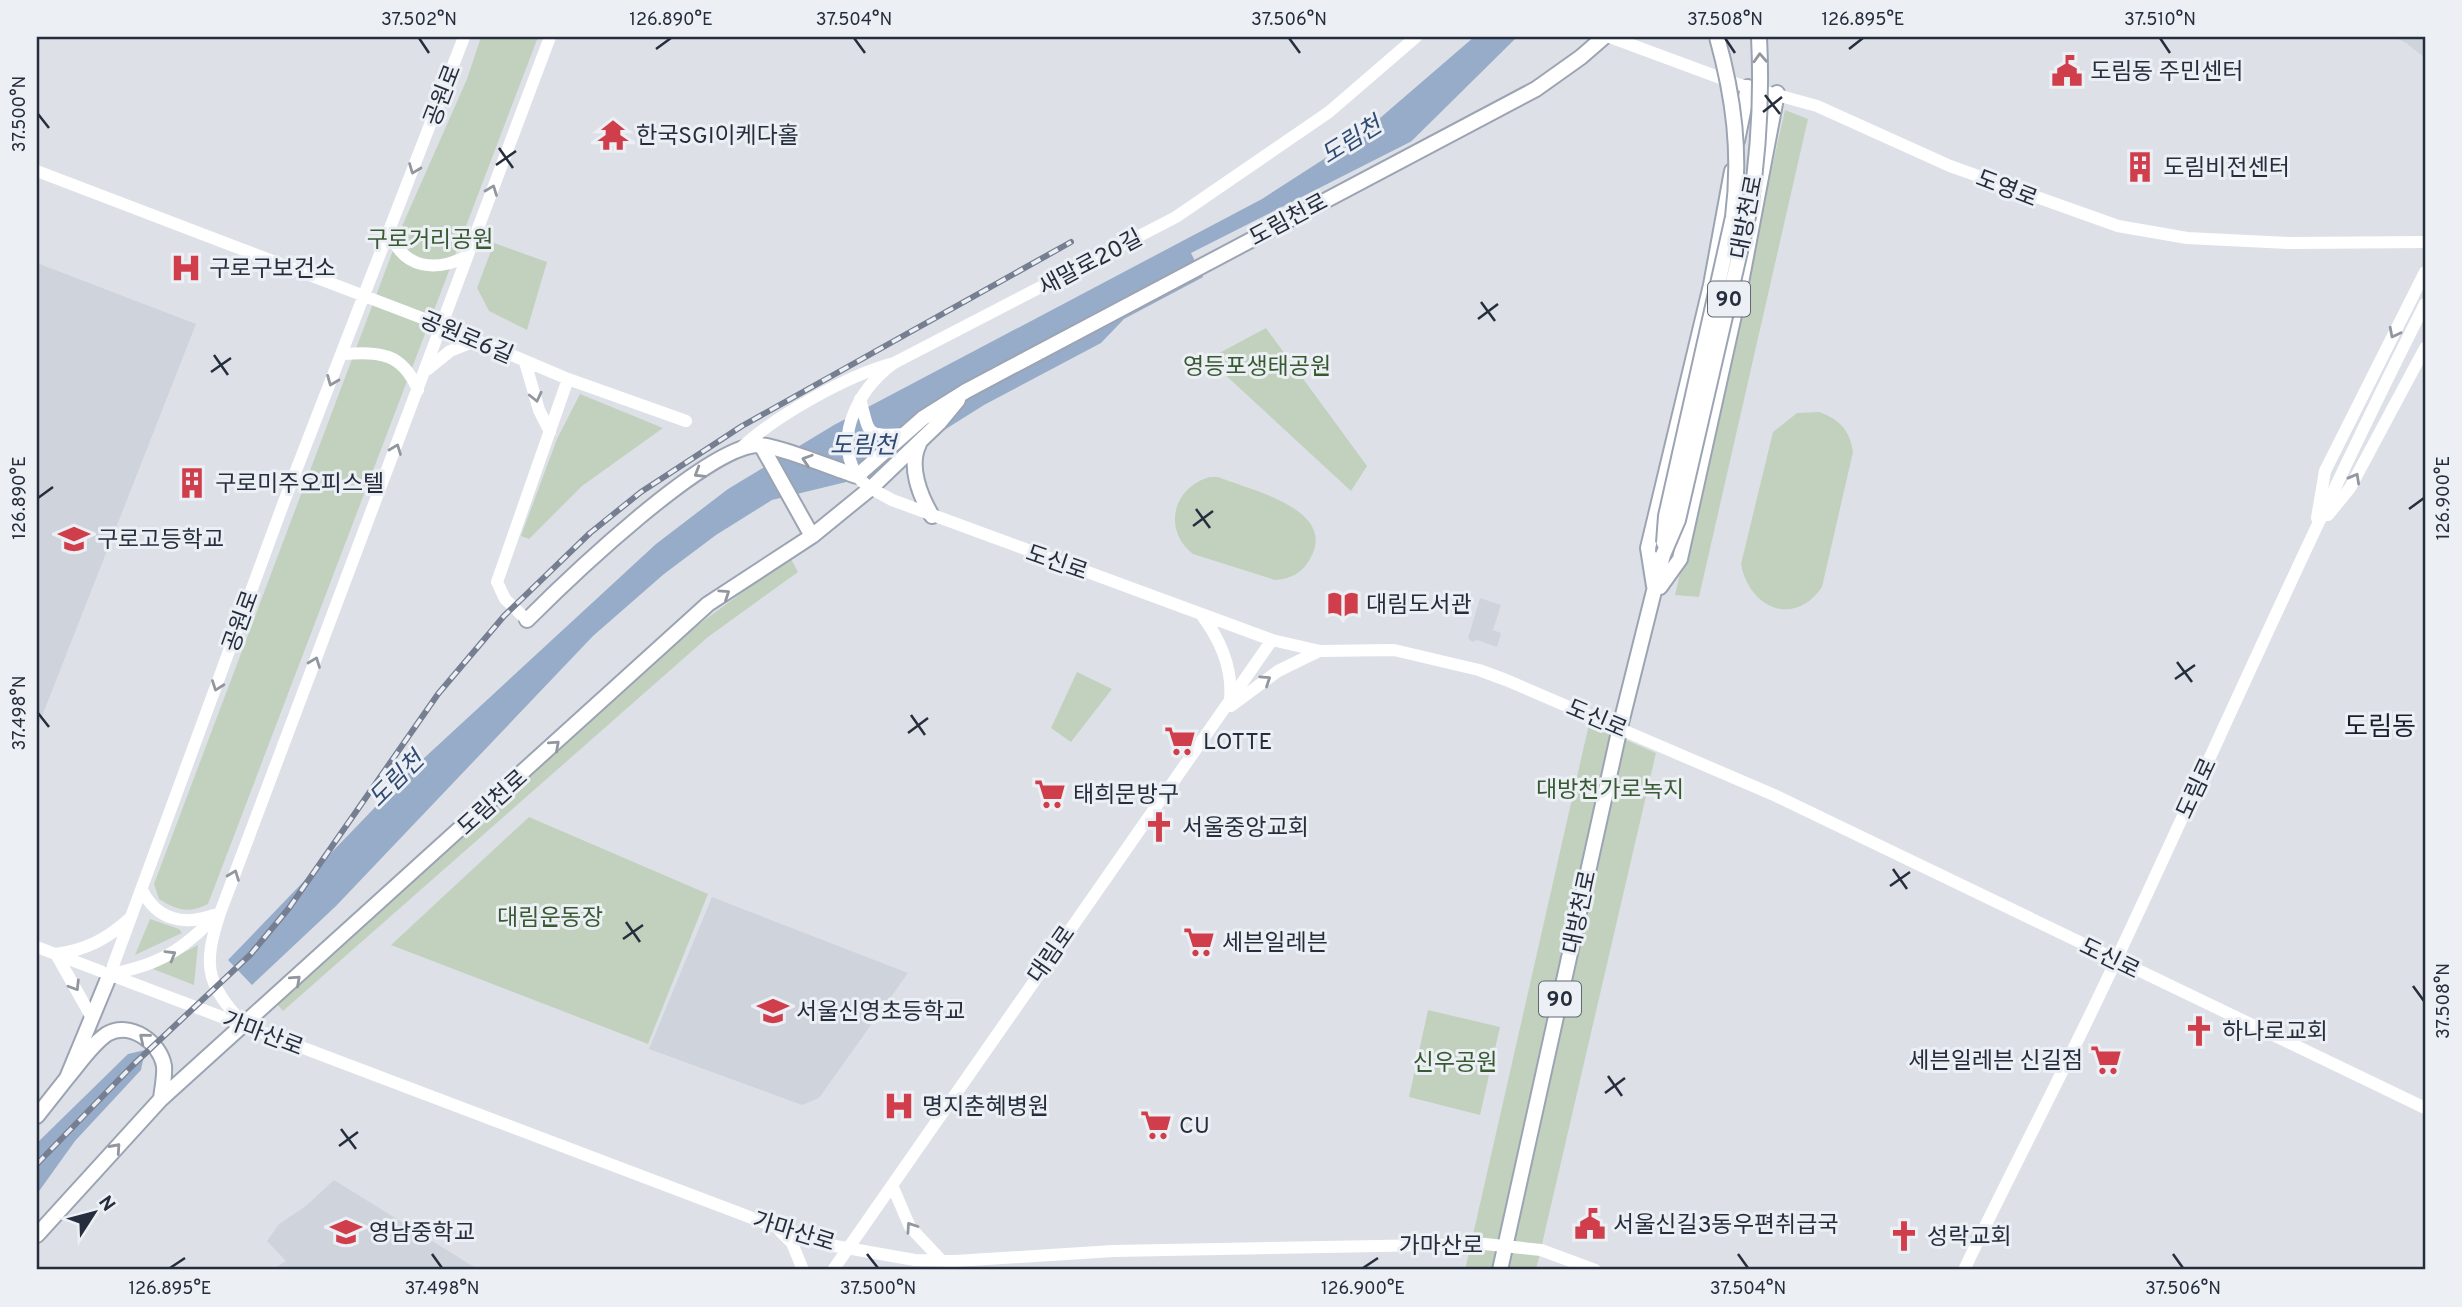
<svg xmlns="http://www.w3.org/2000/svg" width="2462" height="1307" font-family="Overpass,'Noto Sans KR',sans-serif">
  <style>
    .built { fill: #cfd3dc }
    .green { fill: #c2d1be }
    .water { fill: #97acc9 }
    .pier { fill: #dde1e7 }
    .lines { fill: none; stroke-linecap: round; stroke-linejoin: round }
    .primary-casing { stroke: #9ca4b3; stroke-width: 18 }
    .secondary { stroke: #fff; stroke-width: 12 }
    .primary { stroke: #fff; stroke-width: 14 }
    .rail-casing { stroke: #767f91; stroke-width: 6 }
    .rail { stroke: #ecf0f5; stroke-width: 3.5; stroke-dasharray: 10; stroke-linecap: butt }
    .primary-bridge-casing { stroke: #9ca4b3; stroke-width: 18; stroke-linecap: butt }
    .primary-bridge { stroke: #fff; stroke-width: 14 }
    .oneway { stroke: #92969e }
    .ticks { fill: none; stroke: #262e3e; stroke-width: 2.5 }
    .labels { text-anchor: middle; stroke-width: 6; stroke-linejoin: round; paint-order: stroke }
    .shield { fill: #ecf0f5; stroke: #616875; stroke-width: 2 }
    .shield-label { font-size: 21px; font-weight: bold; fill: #262e3e }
    .poi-label { font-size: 23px; fill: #262e3e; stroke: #ecf0f5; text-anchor: start }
    .street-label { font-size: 23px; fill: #262e3e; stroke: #ecf0f5 }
    .park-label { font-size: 23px; fill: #385a33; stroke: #ecf0f5 }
    .water-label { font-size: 24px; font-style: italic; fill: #304a73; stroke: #ecf0f5 }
    .quarter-label { font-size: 26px; fill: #191f2f; stroke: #ecf0f5 }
    .neatline { fill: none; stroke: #262e3e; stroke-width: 2.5 }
    .ticks-label { font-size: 18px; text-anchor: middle; fill: #262e3e }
  </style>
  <rect width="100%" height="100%" fill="#dde1e7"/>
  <!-- built -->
  <path class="built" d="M2394,37h31v21l-19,-15z
    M37,263l159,61 -159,405z
    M1480,598l21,7 -8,25 8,3 -4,14 -20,-7 -5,2 -4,-4z
    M712,897l196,76 -89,125 -17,7 -153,-56z
    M334,1180l145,90h-207l14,-9 -19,-20 12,-17 28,-19z"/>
  <!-- green -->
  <path class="green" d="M481,37h57l-330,867c-19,10 -32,6 -49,-5l-5,-15 249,-660 64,-145z
    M1785,110l23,9 -109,478 -24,-2z
    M494,243l53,19 -20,68 -38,-19 -12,-23z
    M1266,328l101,138 -16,25 -143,-132z
    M580,394l83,34 -81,58 -53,53 -8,-3 36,-97z
    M1819,412c20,7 31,18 34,40l-31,135c-28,41 -73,21 -81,-23l32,-132 24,-19z
    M1210,477h8c32,13 121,32 92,82 -8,14 -19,20 -35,21l-82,-26c-31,-24 -20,-67 17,-77z
    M790,557l8,15 -90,65 -425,374 -7,-8 407,-367z
    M1077,672l35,17 -41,53 -20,-14z
    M1589,724l67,29 -120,517h-71z
    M529,817l179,77 -60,150 -257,-99z
    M150,919l29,10 3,4 -47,22z
    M198,945l-4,40 -41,-16z
    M1428,1010l72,17 -20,88 -71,-18z"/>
  <!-- water -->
  <path class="water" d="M1474,37h43l-161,159 -232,123 -23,24 -117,62 -113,71 -99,24 -56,35 -52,39 -71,62 -257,270 -84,79 -24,-25 181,-188 247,-228 72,-55 106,-64 428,-226 96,-62z
    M145,1050l-4,20 -66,71 -38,53v-51l91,-89z"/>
  <!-- pier -->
  <path class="pier" d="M1418,138l-60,61 -154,80 -13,-26z"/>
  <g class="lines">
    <defs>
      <path id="primary" d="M1737,141l11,-54
        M919,444c-11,22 1,52 13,72
        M761,445l51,91
        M1654,586l-6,-38 63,-263 21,-114
        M1660,587l20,-28 60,-271 37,-195
        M527,620c39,-39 182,-177 233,-175 19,1 75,24 97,31l66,-58 43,-27 570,-302 45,-32 23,-20
        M67,1078c12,-14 25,-34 40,-44 23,-13 53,8 57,32 1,11 -2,22 -3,33
        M37,1116l30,-38 43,-104
        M37,1235l124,-136 547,-495 104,-68 59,-48 68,-65 19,-23
        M1500,1270l120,-543 43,-172"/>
    </defs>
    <!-- primary casing -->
    <use href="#primary" class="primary-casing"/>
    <!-- secondary -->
    <path class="secondary" d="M1610,37l127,47 80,22 133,60 168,60 69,12 102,5 136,-1
      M37,171l406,155 125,53 118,42
      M390,232c13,38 47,40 77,24
      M343,354c37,-2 59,-2 75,36
      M525,362l14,48 11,22
      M894,363c-33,24 -61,71 -38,111 7,12 24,19 36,26l380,140 48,11 74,-1 85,20 27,10 268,115 651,313
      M428,369l22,-18 28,-11
      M860,399c10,35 4,38 45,35
      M740,449c35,-33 108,-74 154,-86l282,-146 153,-105 87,-75
      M2328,515l22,-27 75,-140
      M2317,518l8,-47 100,-199
      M1201,614c19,25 32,54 29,86
      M527,620l-22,-21 -8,-17 71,-203
      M1231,706l47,-35 41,-20
      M142,890c15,30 41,36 72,25
      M37,947l781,296 97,17 40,1 158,-10 372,-7 56,6 54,20
      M110,974l175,-475 179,-462
      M110,974c50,-9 72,-24 107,-59
      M92,1018l-36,-64c30,-4 51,-15 73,-35
      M241,1021c-37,-39 -37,-59 -21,-108l330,-876
      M892,1185l18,42 32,34
      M780,1231l12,12 11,27
      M833,1270l439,-630
      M1964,1270c50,-105 105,-208 154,-314 102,-217 198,-437 307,-652"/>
    <!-- primary -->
    <use href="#primary" class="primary"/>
    <defs>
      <path id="rail" d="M37,1164l95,-98 118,-111 39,-47 149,-214 66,-78 86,-83 51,-41 101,-66 329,-184"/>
    </defs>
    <!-- rail casing -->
    <use href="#rail" class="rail-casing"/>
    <!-- rail -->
    <use href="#rail" class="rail"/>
    <defs>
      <path id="primary-bridge" d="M1664,543l2,-27 67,-299c8,-63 1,-119 -16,-180
        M1663,555l15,-35 72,-312c9,-58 12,-113 9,-171"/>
    </defs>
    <!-- primary-bridge casing -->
    <use href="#primary-bridge" class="primary-bridge-casing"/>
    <!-- primary-bridge -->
    <use href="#primary-bridge" class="primary-bridge"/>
  </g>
  <!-- one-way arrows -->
  <defs><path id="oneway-chevron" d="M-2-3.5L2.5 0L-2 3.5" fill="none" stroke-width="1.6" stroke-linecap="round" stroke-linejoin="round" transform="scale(1.75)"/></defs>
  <g class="oneway">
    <use href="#oneway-chevron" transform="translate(1760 58) rotate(-93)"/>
    <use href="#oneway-chevron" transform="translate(414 169) rotate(111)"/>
    <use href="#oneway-chevron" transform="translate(492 190) rotate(-69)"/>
    <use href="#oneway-chevron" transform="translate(2394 333) rotate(117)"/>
    <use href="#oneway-chevron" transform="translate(332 381) rotate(112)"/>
    <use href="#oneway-chevron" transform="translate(536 397) rotate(77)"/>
    <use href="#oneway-chevron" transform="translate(396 449) rotate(-69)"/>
    <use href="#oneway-chevron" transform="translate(807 460) rotate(-162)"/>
    <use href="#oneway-chevron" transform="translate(699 473) rotate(149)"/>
    <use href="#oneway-chevron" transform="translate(2355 478) rotate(-61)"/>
    <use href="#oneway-chevron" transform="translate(725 594) rotate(-34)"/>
    <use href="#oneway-chevron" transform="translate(315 662) rotate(-69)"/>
    <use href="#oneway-chevron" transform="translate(1266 680) rotate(-34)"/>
    <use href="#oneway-chevron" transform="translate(217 686) rotate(110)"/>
    <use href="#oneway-chevron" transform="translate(555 745) rotate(-42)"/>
    <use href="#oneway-chevron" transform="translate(234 875) rotate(-69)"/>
    <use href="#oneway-chevron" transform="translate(171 955) rotate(-31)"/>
    <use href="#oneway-chevron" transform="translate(296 980) rotate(-42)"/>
    <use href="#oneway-chevron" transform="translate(75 986) rotate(58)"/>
    <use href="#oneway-chevron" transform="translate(144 1038) rotate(-141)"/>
    <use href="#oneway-chevron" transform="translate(116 1148) rotate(-48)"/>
    <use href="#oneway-chevron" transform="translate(911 1227) rotate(-124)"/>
  </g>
  <!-- ticks -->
  <path class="ticks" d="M419,38l10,15M854,38l11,15M1289,38l11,15M1725,38l10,15M2160,38l10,15M656,49l15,-11M1849,49l14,-11M1765,95l15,19M1763,112l19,-15M38,114l11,14M499,148l14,20M496,165l20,-14M1481,302l14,19M1478,319l20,-15M214,355l14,20M211,372l20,-14M38,498l15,-11M1196,509l14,19M2409,509l15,-11M1193,526l20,-15M2177,662l15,20M2175,679l20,-14M38,713l11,14M911,715l14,20M908,733l20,-15M1893,869l14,20M1890,886l20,-14M626,922l14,20M623,939l20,-14M2413,986l11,15M1608,1076l14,20M1605,1093l20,-15M341,1129l15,20M339,1146l19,-14M432,1254l10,14M867,1254l11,14M1738,1254l10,14M2173,1254l10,14M170,1268l15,-10M1363,1268l15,-10"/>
  <!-- icons -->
  <defs>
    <symbol id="civic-bare" viewBox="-9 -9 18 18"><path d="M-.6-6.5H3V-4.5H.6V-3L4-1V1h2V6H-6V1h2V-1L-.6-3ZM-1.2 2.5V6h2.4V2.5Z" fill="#d03e4c" stroke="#ecf0f5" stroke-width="2.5" paint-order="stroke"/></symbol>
    <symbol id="temple-bare" viewBox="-9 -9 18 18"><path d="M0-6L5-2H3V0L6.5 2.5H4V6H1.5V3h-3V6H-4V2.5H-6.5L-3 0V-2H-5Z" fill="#d03e4c" stroke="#ecf0f5" stroke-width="2.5" paint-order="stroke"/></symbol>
    <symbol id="building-bare" viewBox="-9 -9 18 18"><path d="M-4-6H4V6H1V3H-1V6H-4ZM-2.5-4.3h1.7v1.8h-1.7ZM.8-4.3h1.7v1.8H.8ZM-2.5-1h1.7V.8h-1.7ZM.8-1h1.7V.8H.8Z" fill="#d03e4c" stroke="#ecf0f5" stroke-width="2.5" paint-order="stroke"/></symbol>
    <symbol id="hospital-bare" viewBox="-9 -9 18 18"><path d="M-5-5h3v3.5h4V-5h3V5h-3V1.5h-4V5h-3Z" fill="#d03e4c" stroke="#ecf0f5" stroke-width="2.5" paint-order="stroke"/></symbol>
    <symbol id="school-bare" viewBox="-9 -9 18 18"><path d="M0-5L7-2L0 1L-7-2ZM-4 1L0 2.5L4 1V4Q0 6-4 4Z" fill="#d03e4c" stroke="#ecf0f5" stroke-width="2.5" paint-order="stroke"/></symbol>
    <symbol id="library-bare" viewBox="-9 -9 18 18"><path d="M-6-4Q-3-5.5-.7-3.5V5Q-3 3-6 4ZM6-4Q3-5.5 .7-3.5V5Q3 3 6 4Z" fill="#d03e4c" stroke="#ecf0f5" stroke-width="2.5" paint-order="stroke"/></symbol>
    <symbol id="supermarket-bare" viewBox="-9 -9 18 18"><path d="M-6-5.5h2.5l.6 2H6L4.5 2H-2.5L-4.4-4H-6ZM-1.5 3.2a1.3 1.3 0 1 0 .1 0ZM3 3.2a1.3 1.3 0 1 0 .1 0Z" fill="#d03e4c" stroke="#ecf0f5" stroke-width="2.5" paint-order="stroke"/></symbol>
    <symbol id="church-bare" viewBox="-9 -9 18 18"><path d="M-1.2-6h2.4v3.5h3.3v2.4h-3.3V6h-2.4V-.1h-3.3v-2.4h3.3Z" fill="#d03e4c" stroke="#ecf0f5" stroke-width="2.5" paint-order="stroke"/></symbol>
  </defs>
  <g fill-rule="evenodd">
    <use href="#civic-bare" x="2045" y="49" width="44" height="44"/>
    <use href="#temple-bare" x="591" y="113" width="44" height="44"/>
    <use href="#building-bare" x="2118" y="145" width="44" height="44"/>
    <use href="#hospital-bare" x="164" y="246" width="44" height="44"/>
    <use href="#building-bare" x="170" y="461" width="44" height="44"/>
    <use href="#school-bare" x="52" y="517" width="44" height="44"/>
    <use href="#library-bare" x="1321" y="582" width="44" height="44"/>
    <use href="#supermarket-bare" x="1158" y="719" width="44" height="44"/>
    <use href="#supermarket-bare" x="1028" y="772" width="44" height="44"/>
    <use href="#church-bare" x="1137" y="805" width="44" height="44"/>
    <use href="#supermarket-bare" x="1177" y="920" width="44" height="44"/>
    <use href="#school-bare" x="751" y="989" width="44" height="44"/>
    <use href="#church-bare" x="2177" y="1009" width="44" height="44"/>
    <use href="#supermarket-bare" x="2084" y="1038" width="44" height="44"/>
    <use href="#hospital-bare" x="877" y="1084" width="44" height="44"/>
    <use href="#supermarket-bare" x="1134" y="1103" width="44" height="44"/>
    <use href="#civic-bare" x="1568" y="1202" width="44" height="44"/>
    <use href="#school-bare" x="324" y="1210" width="44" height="44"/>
    <use href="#church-bare" x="1882" y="1214" width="44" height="44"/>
  </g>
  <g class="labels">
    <!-- shield labels -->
    <g class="shield">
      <rect x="1708" y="281.5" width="42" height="35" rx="5"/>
      <rect x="1539" y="981.5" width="42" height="35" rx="5"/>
    </g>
    <g class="shield-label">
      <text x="1729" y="306">90</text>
      <text x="1560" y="1006">90</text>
    </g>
    <!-- poi labels -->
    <g class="poi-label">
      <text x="2090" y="79">도림동 주민센터</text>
      <text x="636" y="143">한국SGI이케다홀</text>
      <text x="2163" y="175">도림비전센터</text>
      <text x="209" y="276">구로구보건소</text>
      <text x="215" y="491">구로미주오피스텔</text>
      <text x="97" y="547">구로고등학교</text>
      <text x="1366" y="612">대림도서관</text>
      <text x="1203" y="749">LOTTE</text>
      <text x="1073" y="802">태희문방구</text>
      <text x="1182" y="835">서울중앙교회</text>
      <text x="1222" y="950">세븐일레븐</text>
      <text x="796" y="1019">서울신영초등학교</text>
      <text x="2222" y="1039">하나로교회</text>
      <text x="2083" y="1068" text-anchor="end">세븐일레븐 신길점</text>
      <text x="922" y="1114">명지춘혜병원</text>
      <text x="1179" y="1133">CU</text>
      <text x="1613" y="1232">서울신길3동우편취급국</text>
      <text x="369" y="1240">영남중학교</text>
      <text x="1927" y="1244">성락교회</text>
    </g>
    <!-- street labels -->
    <g class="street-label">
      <text transform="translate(442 95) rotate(-69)" y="8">공원로</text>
      <text transform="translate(2007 188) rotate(21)" y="8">도영로</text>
      <text transform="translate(1746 217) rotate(-79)" y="8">대방천로</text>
      <text transform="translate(1288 219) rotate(-28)" y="8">도림천로</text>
      <text transform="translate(1090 262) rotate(-28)" y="8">새말로20길</text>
      <text transform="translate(467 337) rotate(23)" y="8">공원로6길</text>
      <text transform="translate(1057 562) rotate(19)" y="8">도신로</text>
      <text transform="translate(240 621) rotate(-70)" y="8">공원로</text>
      <text transform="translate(1597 718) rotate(23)" y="8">도신로</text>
      <text transform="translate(2196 788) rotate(-65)" y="8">도림로</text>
      <text transform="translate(492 802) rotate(-42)" y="8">도림천로</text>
      <text transform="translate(1579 912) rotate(-78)" y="8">대방천로</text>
      <text transform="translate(1051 954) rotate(-55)" y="8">대림로</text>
      <text transform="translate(2110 958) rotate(26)" y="8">도신로</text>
      <text transform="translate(263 1033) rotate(21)" y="8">가마산로</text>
      <text transform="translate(794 1231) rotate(17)" y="8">가마산로</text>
      <text x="1441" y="1253">가마산로</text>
    </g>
    <!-- park labels -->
    <g class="park-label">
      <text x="430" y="247">구로거리공원</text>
      <text x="1257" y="374">영등포생태공원</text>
      <text x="1610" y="797">대방천가로녹지</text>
      <text x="550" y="925">대림운동장</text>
      <text x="1455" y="1070">신우공원</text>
    </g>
    <!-- water labels -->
    <g class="water-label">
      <text transform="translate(1351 140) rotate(-32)" y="8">도림천</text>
      <text x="863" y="453">도림천</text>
      <text transform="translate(396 779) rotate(-45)" y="8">도림천</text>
    </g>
    <!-- quarter labels -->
    <g class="quarter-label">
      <text x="2380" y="735">도림동</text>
    </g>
  </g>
  <!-- border -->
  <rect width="2462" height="1307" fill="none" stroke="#ecf0f5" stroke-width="77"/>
  <!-- north arrow -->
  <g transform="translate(94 1213) rotate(54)" stroke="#ecf0f5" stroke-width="5" paint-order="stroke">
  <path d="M0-5L12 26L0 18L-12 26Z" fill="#262e3e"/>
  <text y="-10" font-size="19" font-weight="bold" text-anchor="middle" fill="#262e3e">N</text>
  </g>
  <rect x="38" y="38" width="2386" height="1230" class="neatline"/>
  <g class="ticks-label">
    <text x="419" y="25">37.502°N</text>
    <text x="671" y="25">126.890°E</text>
    <text x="854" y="25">37.504°N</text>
    <text x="1289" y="25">37.506°N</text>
    <text x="1725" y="25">37.508°N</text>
    <text x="1863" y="25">126.895°E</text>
    <text x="2160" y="25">37.510°N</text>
    <text transform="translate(19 114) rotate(-90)" y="6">37.500°N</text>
    <text transform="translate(19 498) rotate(-90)" y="6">126.890°E</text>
    <text transform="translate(2443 498) rotate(-90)" y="6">126.900°E</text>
    <text transform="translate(19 713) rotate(-90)" y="6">37.498°N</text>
    <text transform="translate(2443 1001) rotate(-90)" y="6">37.508°N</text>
    <text x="170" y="1294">126.895°E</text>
    <text x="442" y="1294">37.498°N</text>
    <text x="878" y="1294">37.500°N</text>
    <text x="1363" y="1294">126.900°E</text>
    <text x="1748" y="1294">37.504°N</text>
    <text x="2183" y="1294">37.506°N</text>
  </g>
</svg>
